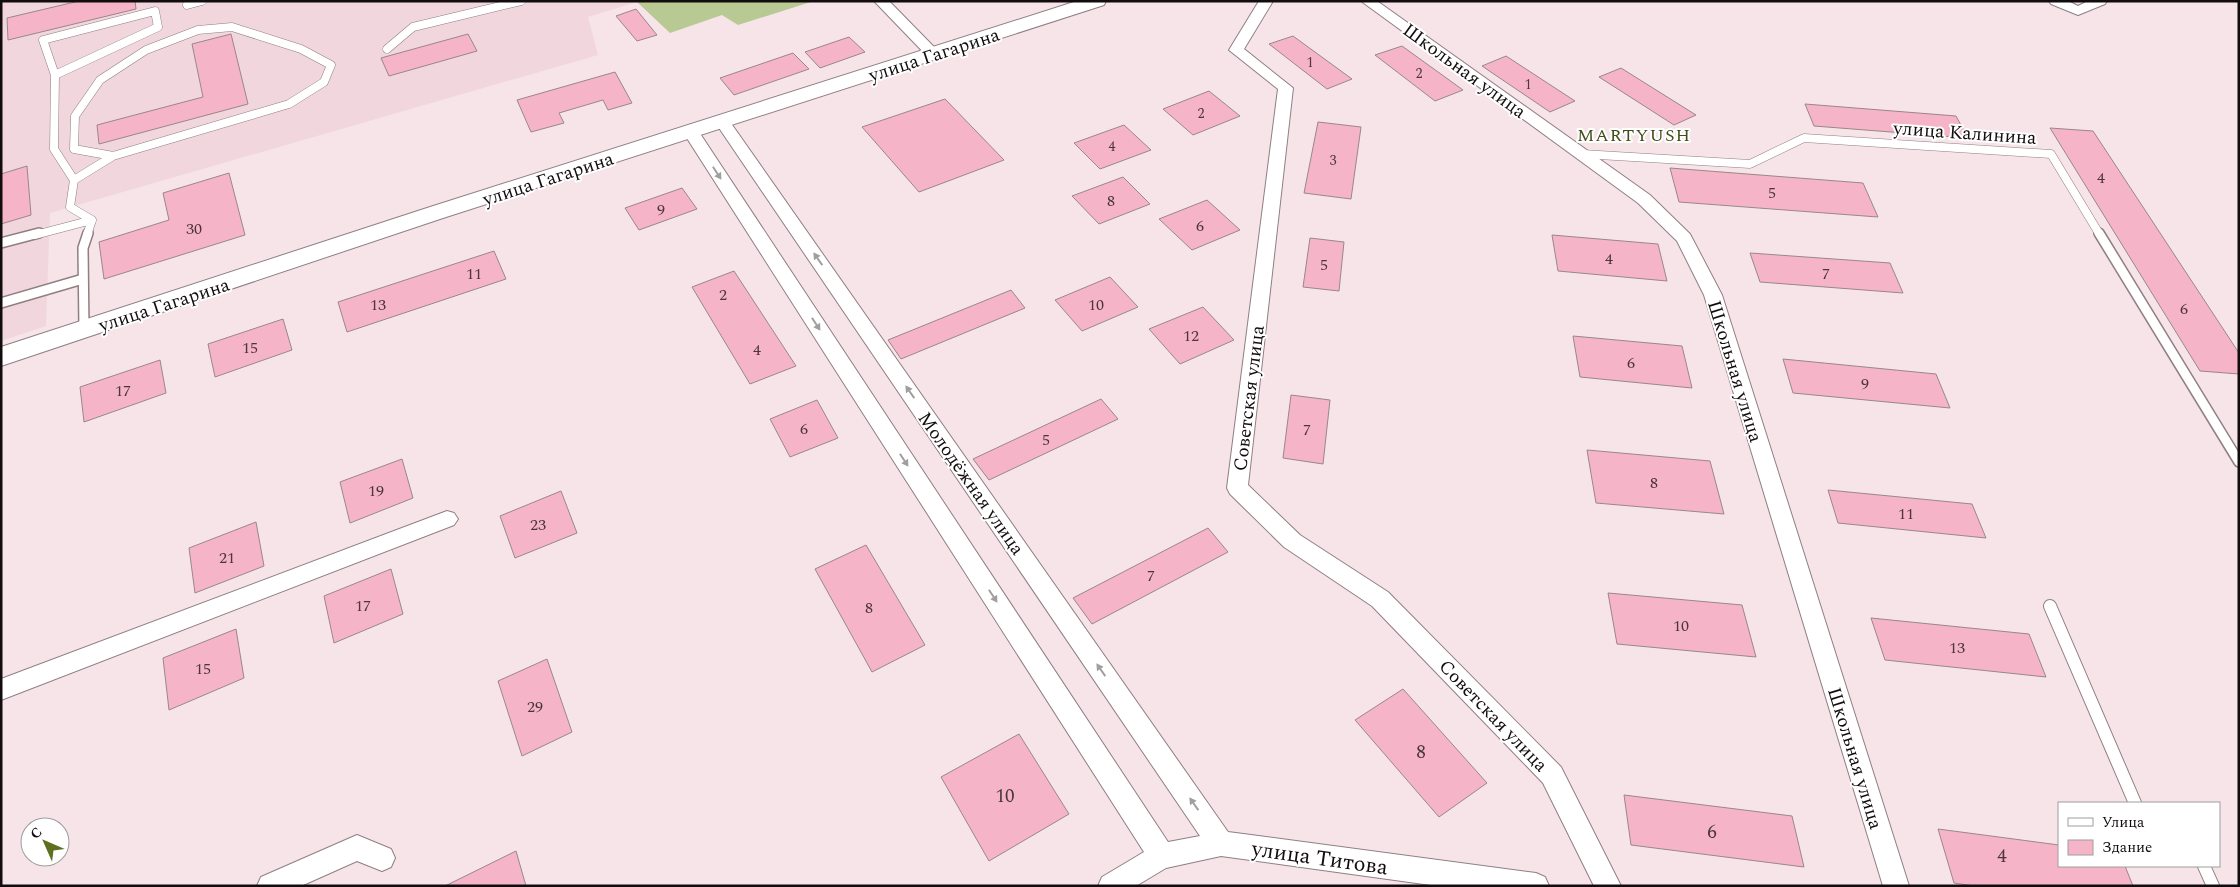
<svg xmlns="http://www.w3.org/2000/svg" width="2240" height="887" font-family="Spectral,serif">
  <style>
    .built { fill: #f1d6de }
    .green { fill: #b9c994 }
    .building { fill: #f6b4c8; stroke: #98878c }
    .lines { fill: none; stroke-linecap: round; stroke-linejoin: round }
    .service-far2-casing { stroke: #8f7f83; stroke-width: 9 }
    .service-far1-casing { stroke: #8f7f83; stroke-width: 12 }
    .service-casing { stroke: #8f7f83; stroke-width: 14 }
    .minor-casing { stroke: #8f7f83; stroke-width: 2 }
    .secondary-casing { stroke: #8f7f83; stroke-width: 2 }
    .service-far2 { stroke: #fff; stroke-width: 8 }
    .service-far1 { stroke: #fff; stroke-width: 9 }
    .service { stroke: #fff; stroke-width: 12 }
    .minor { fill: #fff; fill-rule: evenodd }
    .secondary { fill: #fff; fill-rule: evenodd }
    .oneway { fill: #a09e9f }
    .labels { text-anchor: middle; stroke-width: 4; stroke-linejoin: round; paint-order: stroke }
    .far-number-label { font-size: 14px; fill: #4b363c }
    .number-label { font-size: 16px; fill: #4b363c }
    .far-quarter-label { font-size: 18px; letter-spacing: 1px; fill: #414e17; stroke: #fff }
    .street-label { font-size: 19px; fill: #120c0e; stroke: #fff }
    .near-number-label { font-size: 19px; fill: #4b363c }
    .near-street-label { font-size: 22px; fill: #120c0e; stroke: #fff }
  </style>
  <rect width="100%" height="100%" fill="#f6e4e9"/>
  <!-- built -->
  <path class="built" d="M1,1h635l1,1 -49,15 10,38 -548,158 -4,113 -45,15z"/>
  <!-- green -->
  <path class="green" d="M636,1h178l-76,24 -16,-10 -52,18z"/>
  <!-- building -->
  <path class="building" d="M79,1h56l1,8 -128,31 -1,-22z
    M636,9l21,26 -20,6 -21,-25z
    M231,34l17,70 -149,40 -2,-19 106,-28 -11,-53z
    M468,34l9,17 -88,25 -8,-18z
    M1293,36l59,43 -25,10 -58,-45z
    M849,37l16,15 -45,16 -15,-16z
    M1402,46l61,44 -28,11 -60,-46z
    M793,53l16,16 -75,26 -14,-17z
    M1506,56l69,45 -25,11 -68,-46z
    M1621,68l75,47 -22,10 -75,-48z
    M615,72l17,31 -24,7 -5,-10 -44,13 5,10 -33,9 -14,-32z
    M1209,91l31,25 -47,19 -30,-26z
    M945,99l59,61 -85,32 -57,-65z
    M1805,104l151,12 12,22 -154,-12z
    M1318,122l43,5 -10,72 -47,-6z
    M1124,125l27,25 -51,19 -26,-26z
    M2050,128l43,3 146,222v21l-39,-3z
    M27,166l4,49 -30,9v-50z
    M1670,168l193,15 15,34 -199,-15z
    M229,173l16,62 -141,44 -5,-37 70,-22 -6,-27z
    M1123,177l27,27 -51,20 -27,-28z
    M682,188l15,21 -58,21 -14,-22z
    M1207,200l33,30 -48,20 -33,-31z
    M1552,235l106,9 9,37 -109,-10z
    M1310,238l34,4 -5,49 -36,-4z
    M494,251l12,28 -159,53 -9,-30z
    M1750,253l140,10 13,30 -143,-11z
    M734,271l62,95 -46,18 -58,-97z
    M1110,277l28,30 -56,24 -27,-31z
    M1011,290l14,18 -124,51 -13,-19z
    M1203,307l31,33 -54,24 -31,-35z
    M283,319l9,31 -77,27 -7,-33z
    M1573,336l109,10 10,42 -112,-11z
    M1783,359l153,15 14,34 -157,-15z
    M160,360l6,33 -82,29 -4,-35z
    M1291,395l39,5 -7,64 -40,-6z
    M1101,399l17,20 -129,61 -16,-21z
    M817,400l21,38 -48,19 -20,-38z
    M1587,450l123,11 14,53 -128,-11z
    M402,459l11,39 -63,25 -10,-41z
    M1828,490l144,14 14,34 -148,-15z
    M561,491l16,42 -62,25 -15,-42z
    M256,522l8,44 -69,27 -6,-45z
    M1208,528l20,24 -136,72 -19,-26z
    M866,545l59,100 -53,27 -57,-103z
    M391,569l12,45 -69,29 -10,-47z
    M1608,593l134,12 14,52 -139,-13z
    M1871,618l158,16 17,43 -161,-17z
    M236,629l8,49 -75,32 -6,-52z
    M547,659l25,73 -50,24 -24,-75z
    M1403,689l84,94 -48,34 -84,-97z
    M1019,734l50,80 -80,47 -48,-84z
    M1624,795l168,21 12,51 -173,-22z
    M1938,829l121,16v21h66l8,20h-159l-20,-3z
    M516,851l10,35h-81z"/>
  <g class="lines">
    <defs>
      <path id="service-far2" d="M187,5l15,-4
        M155,11l3,16 -103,48 -12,-35z
        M232,27l69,22 30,16 -7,17 -35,22 -176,52 -39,-7 1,-33 25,-36 46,-30 52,-20z
        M387,49l26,-22 108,-26
        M55,75l-1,74 20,31 -4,27 22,13 -5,15
        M1582,154l168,10 54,-26 247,16 49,81
        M74,180l39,-24
        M35,235l57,-15"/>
      <path id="service-far1" d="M2099,233l140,229
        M1,243l38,-10
        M1,303l82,-24
        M84,330l-1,-82 5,-15"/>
      <path id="service" d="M2050,606l85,197
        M2204,866l9,20"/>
      <path id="minor" d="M874,1h15l49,50 2,3 -2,3h-10z
        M1259,1h14l-29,48 49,39 -45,397 52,50 88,57 173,175 60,119h-27l-51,-103 -171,-177 -88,-59 -54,-53 -3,-6 51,-399 -49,-39z
        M1361,1h16l273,194 40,39 32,61 187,591h-26l-179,-591 -27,-54 -39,-38z
        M2049,1h19l10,5 10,-5h19l-2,3 -27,11 -27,-11z
        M723,117l5,2 500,713 308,41 9,4 4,9h-111l-217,-30 -55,12 -30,18h-38l4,-9 42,-25 -461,-720 3,-3h10l3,3 469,710 32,-6 -485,-714 3,-3z
        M447,511l7,2 4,6 -4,6 -453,175v-21z
        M357,835l34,14 4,9 -4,9 -9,4 -25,-10 -56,25h-44l4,-9z"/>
      <path id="secondary" d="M1077,1h29l-2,4 -661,213 -442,148v-19l426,-139z"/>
    </defs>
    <!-- service-far2 casing -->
    <use href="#service-far2" class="service-far2-casing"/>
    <!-- service-far1 casing -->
    <use href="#service-far1" class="service-far1-casing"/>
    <!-- service casing -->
    <use href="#service" class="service-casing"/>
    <!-- minor casing -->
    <use href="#minor" class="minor-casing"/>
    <!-- secondary casing -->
    <use href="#secondary" class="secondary-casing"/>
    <!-- service-far2 -->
    <use href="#service-far2" class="service-far2"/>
    <!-- service-far1 -->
    <use href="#service-far1" class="service-far1"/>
    <!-- service -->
    <use href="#service" class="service"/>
    <!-- minor -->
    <use href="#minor" class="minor"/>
    <!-- secondary -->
    <use href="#secondary" class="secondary"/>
  </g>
  <!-- one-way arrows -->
  <defs><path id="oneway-solid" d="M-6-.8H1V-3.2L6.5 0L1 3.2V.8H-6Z" transform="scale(1.25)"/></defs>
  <g class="oneway">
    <use href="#oneway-solid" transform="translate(717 173) rotate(57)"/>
    <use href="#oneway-solid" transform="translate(818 259) rotate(-125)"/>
    <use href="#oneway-solid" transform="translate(816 324) rotate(57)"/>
    <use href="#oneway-solid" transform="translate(910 392) rotate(-125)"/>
    <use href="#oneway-solid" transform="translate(904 460) rotate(57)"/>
    <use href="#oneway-solid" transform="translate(993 596) rotate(57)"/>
    <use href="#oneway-solid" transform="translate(1101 670) rotate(-125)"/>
    <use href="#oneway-solid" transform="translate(1194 804) rotate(-125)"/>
  </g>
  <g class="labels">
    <!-- far-number labels -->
    <g class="far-number-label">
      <text x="1310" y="67">1</text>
      <text x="1419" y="78">2</text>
      <text x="1528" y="89">1</text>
      <text x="1201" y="118">2</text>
      <text x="1112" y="151">4</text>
      <text x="1333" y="165">3</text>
    </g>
    <!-- number labels -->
    <g class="number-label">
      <text x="2101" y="183">4</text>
      <text x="1772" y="198">5</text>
      <text x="1111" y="206">8</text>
      <text x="661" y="215">9</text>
      <text x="1200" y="231">6</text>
      <text x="194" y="234">30</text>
      <text x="1609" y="264">4</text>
      <text x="1324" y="270">5</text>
      <text x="474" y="279">11</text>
      <text x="1826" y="279">7</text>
      <text x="723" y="300">2</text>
      <text x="378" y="310">13</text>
      <text x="1096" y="310">10</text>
      <text x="2184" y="314">6</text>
      <text x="1191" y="341">12</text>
      <text x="250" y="353">15</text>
      <text x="757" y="355">4</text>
      <text x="1631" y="368">6</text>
      <text x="1865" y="389">9</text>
      <text x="123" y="396">17</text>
      <text x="804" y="434">6</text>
      <text x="1307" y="435">7</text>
      <text x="1046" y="445">5</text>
      <text x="1654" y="488">8</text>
      <text x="376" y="496">19</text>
      <text x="1906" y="519">11</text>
      <text x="538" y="530">23</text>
      <text x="227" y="563">21</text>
      <text x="1151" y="581">7</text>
      <text x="363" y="611">17</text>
      <text x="869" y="613">8</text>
      <text x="1681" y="631">10</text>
      <text x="1957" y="653">13</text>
      <text x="203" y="674">15</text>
      <text x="535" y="712">29</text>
    </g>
    <!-- far-quarter labels -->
    <g class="far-quarter-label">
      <text x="1634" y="141">MARTYUSH</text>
    </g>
    <!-- street labels -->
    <g class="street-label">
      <text transform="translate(934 54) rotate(-18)" y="7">улица Гагарина</text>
      <text transform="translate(1465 70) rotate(36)" y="7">Школьная улица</text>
      <text transform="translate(1965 132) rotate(4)" y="7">улица Калинина</text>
      <text transform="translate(548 178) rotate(-18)" y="7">улица Гагарина</text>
      <text transform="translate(164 304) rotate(-18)" y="7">улица Гагарина</text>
      <text transform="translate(1736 371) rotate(73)" y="7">Школьная улица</text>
      <text transform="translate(1248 398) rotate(-83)" y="7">Советская улица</text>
      <text transform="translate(972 483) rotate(55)" y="7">Молодёжная улица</text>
      <text transform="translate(1494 715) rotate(46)" y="7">Советская улица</text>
      <text transform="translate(1856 758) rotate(73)" y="7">Школьная улица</text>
    </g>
    <!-- near-number labels -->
    <g class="near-number-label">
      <text x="1421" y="758">8</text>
      <text x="1005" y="802">10</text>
      <text x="1712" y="838">6</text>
      <text x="2002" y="862">4</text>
    </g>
    <!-- near-street labels -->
    <g class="near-street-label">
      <text transform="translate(1320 857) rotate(8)" y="8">улица Титова</text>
    </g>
  </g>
  <!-- border -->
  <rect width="2240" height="887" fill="none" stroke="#120c0e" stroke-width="5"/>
  <!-- legend -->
  <rect x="2058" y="802" width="162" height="65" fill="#ffffff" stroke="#a09e9f"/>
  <rect x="2068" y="818" width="25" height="8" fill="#ffffff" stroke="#a09e9f"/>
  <text x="2102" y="827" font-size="15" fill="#120c0e">Улица</text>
  <rect x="2068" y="840" width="25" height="15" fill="#f6b4c8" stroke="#a09e9f"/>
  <text x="2102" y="852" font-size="15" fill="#120c0e">Здание</text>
  <!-- north arrow -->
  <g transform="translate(45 842) rotate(315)"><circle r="24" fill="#ffffff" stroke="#a09e9f"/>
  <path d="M0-4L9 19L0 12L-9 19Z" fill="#5d701e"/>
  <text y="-8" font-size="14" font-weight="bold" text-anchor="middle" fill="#120c0e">С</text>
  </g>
</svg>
